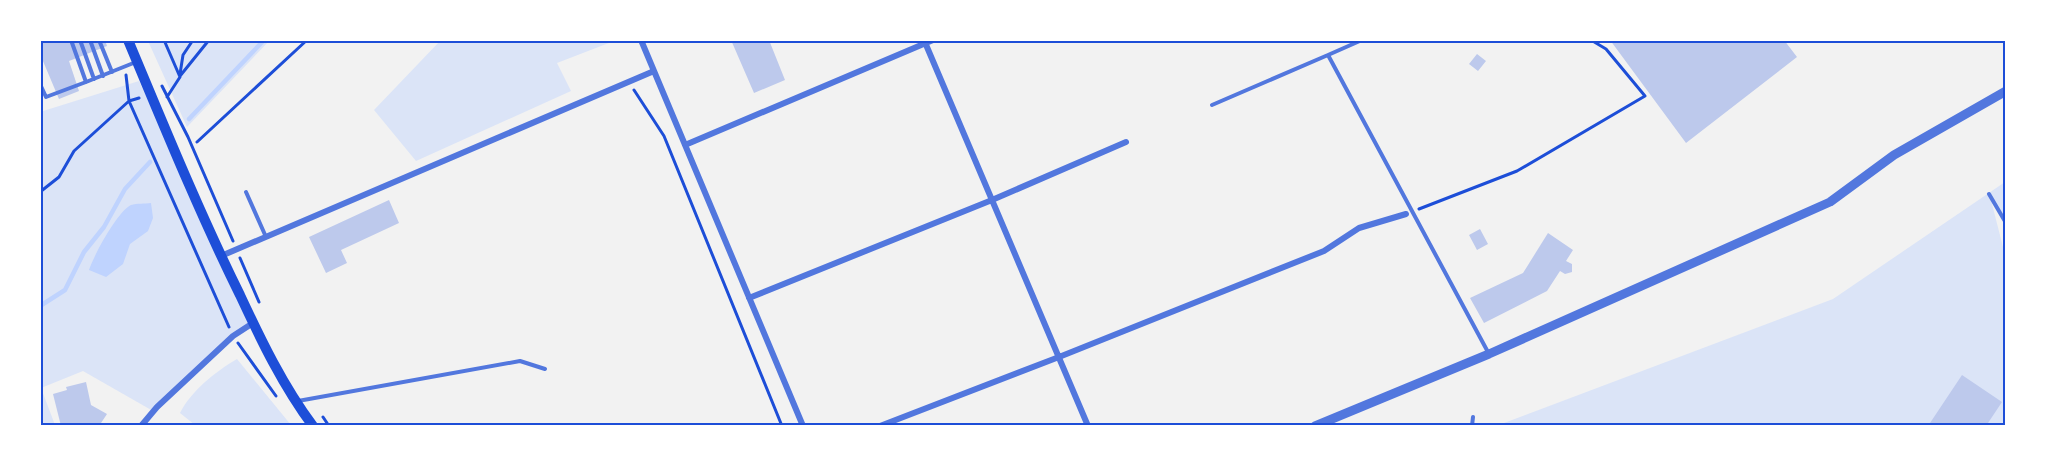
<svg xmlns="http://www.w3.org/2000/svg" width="2046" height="466" font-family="Manrope,sans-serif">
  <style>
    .green { fill: #dbe4f7 }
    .water { fill: #bfd3fe }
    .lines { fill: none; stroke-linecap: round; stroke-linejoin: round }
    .stream { stroke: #bfd3fe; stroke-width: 4.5 }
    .building { fill: #bdc9ec }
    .path { stroke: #1d4ed8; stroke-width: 3 }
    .service { stroke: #5277de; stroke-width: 4 }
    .minor { stroke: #5277de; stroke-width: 6 }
    .tertiary { stroke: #5277de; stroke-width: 9 }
    .secondary { stroke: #1d4ed8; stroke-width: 10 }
    .neatline { fill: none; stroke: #1d4ed8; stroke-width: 2 }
  </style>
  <rect width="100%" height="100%" fill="#f2f2f2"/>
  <!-- green -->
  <path class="green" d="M148,41h121l-82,86z
    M440,41v-1l174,1 -57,22 14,28 -155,70 -42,-51z
    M139,81l114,242 -29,23 -71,65 -70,-40 -42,17 14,37h-14l-1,-313z
    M2005,182v35l-15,-21 15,59v170l-509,1 337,-127z
    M237,359l54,66h-96l-15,-12c12,-23 35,-41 57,-54z"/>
  <!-- water -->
  <path class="water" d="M151,203l2,15 -5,13 -18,13 -7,20 -17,13 -17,-7c5,-15 28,-58 42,-65 6,-2 14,-1 20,-2z"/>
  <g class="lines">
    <!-- stream -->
    <path class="stream" d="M189,119l75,-79
      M40,306l25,-16 19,-38 20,-25 21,-38 25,-27"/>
  </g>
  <!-- building -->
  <path class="building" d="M40,40h65l2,6 -38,15 10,30 -20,8 -19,-45z
    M731,40h38l16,40 -31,13z
    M1610,40h174l13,17 -111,86z
    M1477,54l9,7 -8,10 -9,-7z
    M389,200l10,23 -58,27 6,13 -21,10 -17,-36z
    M1480,229l8,15 -11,6 -8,-15z
    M1548,233l25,17 -7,11 6,3v8l-7,2 -5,-3 -13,20 -63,32 -14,-25 53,-25z
    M1962,375l40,27 -16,24h-58z
    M86,382l5,23 16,9 -8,12h-38l-8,-32 14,-4 -1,-3z"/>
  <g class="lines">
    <!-- path -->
    <path class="path" d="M164,40l16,37 -13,20
      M180,74l3,-19 10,-15
      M126,75l3,26 100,226
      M180,76l29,-36
      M162,86l26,51 45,104
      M634,90l30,46 118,290
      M197,142l110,-102
      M40,192l19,-15 15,-26 55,-50 10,-3
      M1419,209l98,-38 128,-75 -39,-47 -15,-9
      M240,258l19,44
      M238,343l38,53
      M323,417l6,9"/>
    <!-- service -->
    <path class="service" d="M71,40l15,42 50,-20
      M80,40l14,39
      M90,40l13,36
      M99,40l13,32
      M1328,55l34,-15
      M40,84l6,13 40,-15
      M1212,105l116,-50 161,299
      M246,192l20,45
      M1989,194l17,29
      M298,401l222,-40 25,8
      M1472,426l1,-9"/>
    <!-- minor -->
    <path class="minor" d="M641,40l162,386
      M924,40l164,386
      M685,145l248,-105
      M221,256l433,-185
      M749,298l243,-98 134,-58
      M141,426l16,-19 76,-71 20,-13
      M880,426l179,-69 265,-106 35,-23 47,-14"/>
    <!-- tertiary -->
    <path class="tertiary" d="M1315,426l174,-72 341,-152 64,-47 112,-64"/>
    <!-- secondary -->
    <path class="secondary" d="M128,40c36,86 71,172 112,255 21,45 43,91 73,131"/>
  </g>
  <!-- border -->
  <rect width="2046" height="466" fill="none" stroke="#ffffff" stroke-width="84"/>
  <rect x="42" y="42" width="1962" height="382" class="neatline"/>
</svg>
